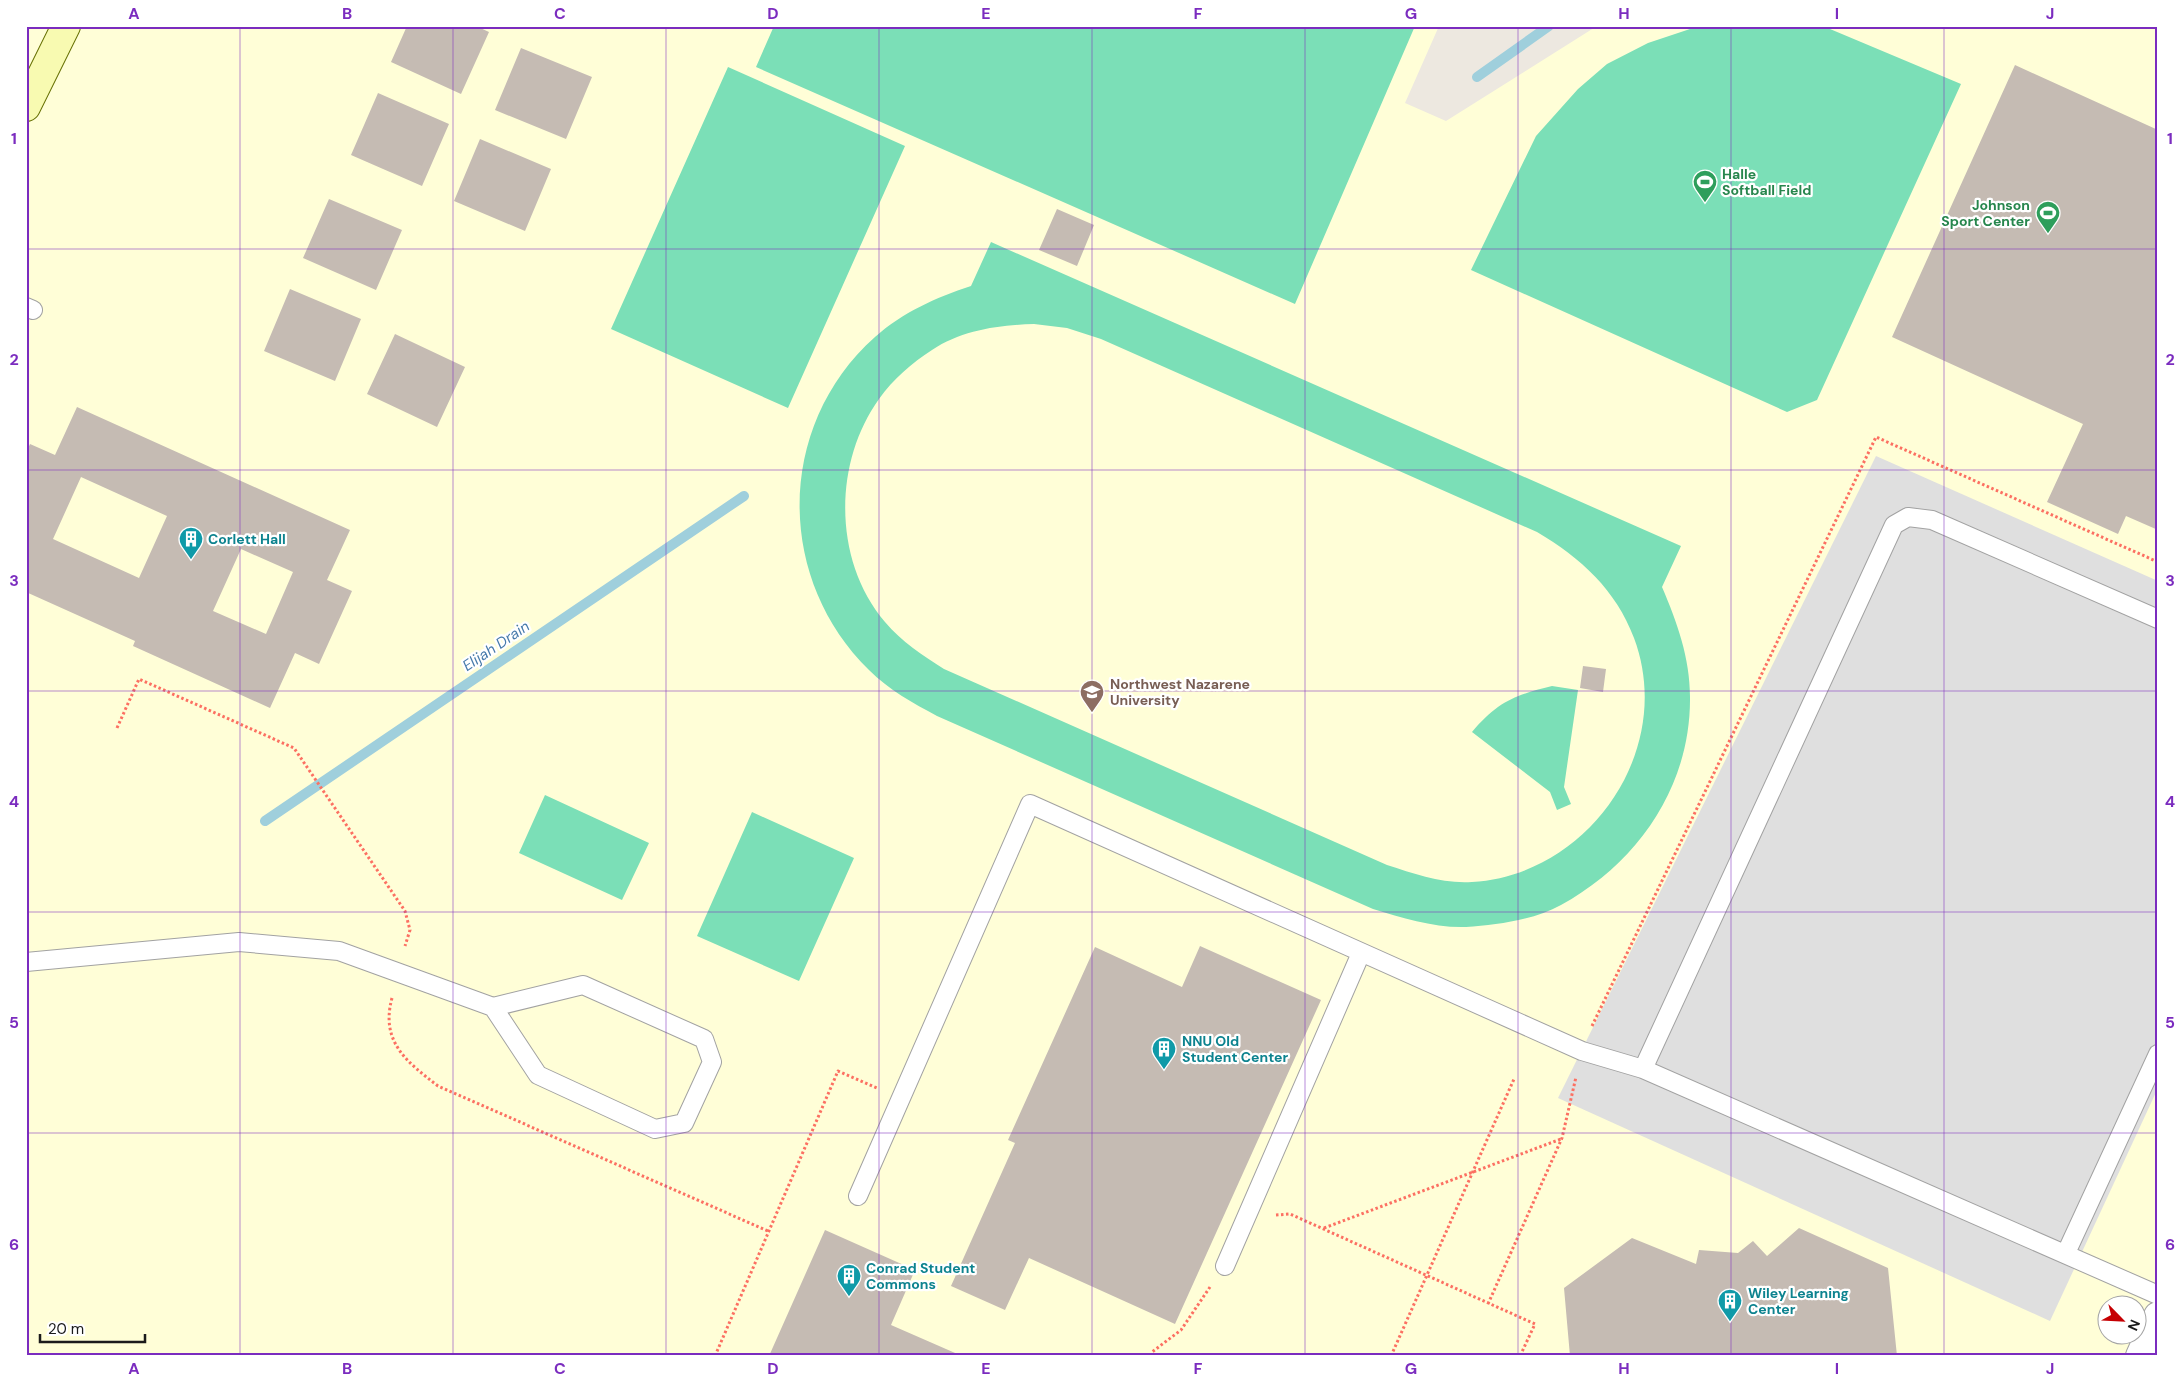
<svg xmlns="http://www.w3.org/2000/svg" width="2184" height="1382" font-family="'DM Sans',sans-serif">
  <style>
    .education { fill: #fffed7; fill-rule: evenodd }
    .pitch { fill: #7bdfb7; fill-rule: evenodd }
    .parking { fill: #dfdfdf }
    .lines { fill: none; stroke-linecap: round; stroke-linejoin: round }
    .stream { stroke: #9fcfdc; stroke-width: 10 }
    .building { fill: #c5bbb3; fill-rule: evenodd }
    .lane-casing { stroke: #a2a2a2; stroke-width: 20 }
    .street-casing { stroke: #a2a2a2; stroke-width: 30 }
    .secondary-casing { stroke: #677103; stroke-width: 30 }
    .path { stroke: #fc7062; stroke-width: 3; stroke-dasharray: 2.5 2.5; stroke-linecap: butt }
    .lane { stroke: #fff; stroke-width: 18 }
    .street { stroke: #fff; stroke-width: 28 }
    .secondary { stroke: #f8fab1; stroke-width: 28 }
    .grid { fill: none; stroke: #7b2cbf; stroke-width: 1; stroke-opacity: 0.55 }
    .labels { text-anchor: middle; stroke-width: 4.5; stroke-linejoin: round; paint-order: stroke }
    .leisure-label { font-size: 14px; font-weight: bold; fill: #27864d; stroke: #fff; text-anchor: start }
    .culture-label { font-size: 14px; font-weight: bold; fill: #0d838f; stroke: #fff; text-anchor: start }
    .education-label { font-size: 14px; font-weight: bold; fill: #785e54; stroke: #fff; text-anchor: start }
    .water-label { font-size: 15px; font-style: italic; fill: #477aab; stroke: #fff }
    .neatline { fill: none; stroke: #7b2cbf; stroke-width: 2 }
    .grid-label { font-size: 16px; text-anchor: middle; font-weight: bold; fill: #7b2cbf }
  </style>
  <rect width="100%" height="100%" fill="#ede8e0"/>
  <!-- education -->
  <path class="education" d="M26,26h1413l-34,77 41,18 151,-95h561v1330h-2132zM2106,1304h30v30h-30z"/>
  <!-- pitch -->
  <path class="pitch" d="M774,26h641l-120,278 -539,-237z
    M1699,26h116l15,3 131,55 -144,316 -30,12 -316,-142 65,-134 42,-47 29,-25 41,-21z
    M728,67l177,79 -117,262 -177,-79z
    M991,242l690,304 -19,41c15,35 28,71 28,110 1,89 -52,166 -129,208 -27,15 -64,20 -95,22 -32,1 -63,-9 -93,-18l-436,-193c-24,-13 -48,-26 -68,-46 -94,-92 -93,-245 6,-333 28,-25 60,-39 96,-51zM1034,324l33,4 34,11 436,193c44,26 79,58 97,106 42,112 -45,237 -162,244 -29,2 -57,-8 -85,-17l-443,-196c-22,-14 -42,-27 -59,-47 -52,-61 -52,-159 -6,-223 14,-20 33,-36 53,-49 30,-20 67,-25 102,-26z
    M1552,686l26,4 -14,97 7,17 -14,6 -7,-18 -78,-60c25,-30 43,-37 80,-46z
    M545,795l104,48 -27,57 -103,-47z
    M752,812l102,46 -55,123 -102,-45z"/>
  <!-- parking -->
  <path class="parking" d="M1876,456l282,125v507l-108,233 -492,-223z"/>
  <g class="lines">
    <!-- stream -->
    <path class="stream" d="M1477,77l72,-51
      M265,821l479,-325"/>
  </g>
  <!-- building -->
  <path class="building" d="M407,26h69l13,6 -28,62 -70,-32z
    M521,48l71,29 -26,62 -71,-29z
    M2015,65l143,65v400l-32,-14 -8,18 -71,-32 36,-78 -191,-87z
    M378,93l71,31 -27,62 -71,-31z
    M480,139l71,30 -26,62 -71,-30z
    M329,199l73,31 -26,60 -73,-32z
    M1057,209l37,16 -17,41 -38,-16z
    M290,289l71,30 -26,62 -71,-30z
    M395,334l70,33 -28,60 -70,-33z
    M77,407l273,123 -23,50 25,11 -33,73 -24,-11 -25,55 -137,-62 2,-5 -109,-49v-139l4,-9 25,11zM81,477l86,39 -28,62 -86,-39zM241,549l52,23 -27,62 -53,-23z
    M1583,666l23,3 -3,23 -23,-4z
    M1200,946l121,54 -146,324 -146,-66 -24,52 -54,-24 64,-143 -7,-3 87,-193 87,40z
    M1799,1228l89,40 9,88h-327l-6,-68 68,-50 64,26 3,-14 39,3 15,-12 14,15z
    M825,1230l90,40 -24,55 71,31h-193z"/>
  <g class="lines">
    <defs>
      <path id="lane" d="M26,307l7,3
        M26,962l213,-20 100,9 154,56 90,-22 121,54 8,23 -28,61 -29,6 -117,-54 -45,-68
        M1643,1069l251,-544 14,-8 24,3 226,99
        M858,1196l172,-392 552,247 61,18 515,226
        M2066,1253l92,-199
        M1225,1266l136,-313"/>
      <path id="street" d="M2140,1356l18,-40"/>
      <path id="secondary" d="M26,107l40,-81"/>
    </defs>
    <!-- lane casing -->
    <use href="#lane" class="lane-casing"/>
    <!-- street casing -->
    <use href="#street" class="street-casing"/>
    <!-- secondary casing -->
    <use href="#secondary" class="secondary-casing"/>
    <!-- path -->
    <path class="path" d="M117,728l22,-49 155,69 111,163 5,19 -5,16
      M392,998c-12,44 15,64 46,88l330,145
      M1592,1026l284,-589 282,125
      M1276,1215l14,-1 245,110 -15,32
      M1324,1228l237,-89
      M1488,1304l74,-166 14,-61
      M715,1356l123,-285 39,17
      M1153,1356l-1,-4 29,-22 29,-43
      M1391,1356l123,-277"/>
    <!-- lane -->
    <use href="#lane" class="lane"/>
    <!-- street -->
    <use href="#street" class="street"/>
    <!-- secondary -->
    <use href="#secondary" class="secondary"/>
  </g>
  <!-- grid -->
  <path class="grid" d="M240,26v1330M453,26v1330M666,26v1330M879,26v1330M1092,26v1330M1305,26v1330M1518,26v1330M1731,26v1330M1944,26v1330M26,249h2132M26,470h2132M26,691h2132M26,912h2132M26,1133h2132"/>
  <!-- icons -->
  <defs>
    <symbol id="stadium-pin" viewBox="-11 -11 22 30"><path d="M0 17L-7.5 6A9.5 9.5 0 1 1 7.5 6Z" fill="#2e9e5b" stroke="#fff"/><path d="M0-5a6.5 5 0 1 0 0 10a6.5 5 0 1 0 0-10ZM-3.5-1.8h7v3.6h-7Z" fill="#fff"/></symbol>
    <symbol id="building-pin" viewBox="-11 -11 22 30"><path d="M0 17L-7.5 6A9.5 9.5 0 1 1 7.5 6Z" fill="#0f9aa8" stroke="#fff"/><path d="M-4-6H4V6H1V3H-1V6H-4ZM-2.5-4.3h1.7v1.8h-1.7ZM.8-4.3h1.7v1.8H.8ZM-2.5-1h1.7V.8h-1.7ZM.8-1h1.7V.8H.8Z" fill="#fff"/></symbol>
    <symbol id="university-pin" viewBox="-11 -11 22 30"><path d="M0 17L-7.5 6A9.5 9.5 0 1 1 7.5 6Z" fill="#8d6e63" stroke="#fff"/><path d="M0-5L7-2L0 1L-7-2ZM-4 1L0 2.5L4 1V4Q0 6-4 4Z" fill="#fff"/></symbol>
  </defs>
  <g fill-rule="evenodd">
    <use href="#stadium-pin" x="1691" y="168" width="28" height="38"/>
    <use href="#stadium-pin" x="2034" y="199" width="28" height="38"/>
    <use href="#building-pin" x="177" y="525" width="28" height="38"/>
    <use href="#university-pin" x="1078" y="678" width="28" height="38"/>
    <use href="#building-pin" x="1150" y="1035" width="28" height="38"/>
    <use href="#building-pin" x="835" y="1262" width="28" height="38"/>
    <use href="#building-pin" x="1716" y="1287" width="28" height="38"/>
  </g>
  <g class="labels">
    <!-- leisure labels -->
    <g class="leisure-label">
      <text x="1722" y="179">Halle<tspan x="1722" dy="16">Softball Field</tspan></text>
      <text x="2030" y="210" text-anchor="end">Johnson<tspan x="2030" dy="16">Sport Center</tspan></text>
    </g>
    <!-- culture labels -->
    <g class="culture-label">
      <text x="208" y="544">Corlett Hall</text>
      <text x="1182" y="1046">NNU Old<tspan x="1182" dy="16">Student Center</tspan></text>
      <text x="866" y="1273">Conrad Student<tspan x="866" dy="16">Commons</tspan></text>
      <text x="1748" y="1298">Wiley Learning<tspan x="1748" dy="16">Center</tspan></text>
    </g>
    <!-- education labels -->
    <g class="education-label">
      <text x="1110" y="689">Northwest Nazarene<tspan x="1110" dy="16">University</tspan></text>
    </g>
    <!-- water labels -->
    <g class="water-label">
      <text transform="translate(496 646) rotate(-34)" y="5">Elijah Drain</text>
    </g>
  </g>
  <!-- border -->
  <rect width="2184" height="1382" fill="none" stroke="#ffffff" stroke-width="55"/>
  <!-- north arrow -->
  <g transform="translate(2122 1320) rotate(114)"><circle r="24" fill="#ffffff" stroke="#a4a4a4"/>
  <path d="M0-4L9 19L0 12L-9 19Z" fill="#c60003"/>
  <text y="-8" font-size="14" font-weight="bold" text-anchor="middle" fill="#1b1b1b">N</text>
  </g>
  <!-- scale -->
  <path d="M40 1334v8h105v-8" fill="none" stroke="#1b1b1b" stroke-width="2.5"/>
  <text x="48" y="1334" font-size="15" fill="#1b1b1b" stroke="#ffffff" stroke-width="4" paint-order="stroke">20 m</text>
  <rect x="28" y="28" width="2128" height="1326" class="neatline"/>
  <g class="grid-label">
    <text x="134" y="19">A</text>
    <text x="347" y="19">B</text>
    <text x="560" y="19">C</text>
    <text x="773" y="19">D</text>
    <text x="986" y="19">E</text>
    <text x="1198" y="19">F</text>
    <text x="1411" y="19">G</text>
    <text x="1624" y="19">H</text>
    <text x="1837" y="19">I</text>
    <text x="2050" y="19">J</text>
    <text x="14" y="144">1</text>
    <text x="2170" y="144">1</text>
    <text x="14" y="365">2</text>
    <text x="2170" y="365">2</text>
    <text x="14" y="586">3</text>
    <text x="2170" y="586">3</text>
    <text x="14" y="807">4</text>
    <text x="2170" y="807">4</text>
    <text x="14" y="1028">5</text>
    <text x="2170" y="1028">5</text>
    <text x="14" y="1250">6</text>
    <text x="2170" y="1250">6</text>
    <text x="134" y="1374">A</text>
    <text x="347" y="1374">B</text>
    <text x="560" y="1374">C</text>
    <text x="773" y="1374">D</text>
    <text x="986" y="1374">E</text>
    <text x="1198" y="1374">F</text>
    <text x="1411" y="1374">G</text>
    <text x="1624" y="1374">H</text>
    <text x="1837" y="1374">I</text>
    <text x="2050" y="1374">J</text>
  </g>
</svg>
